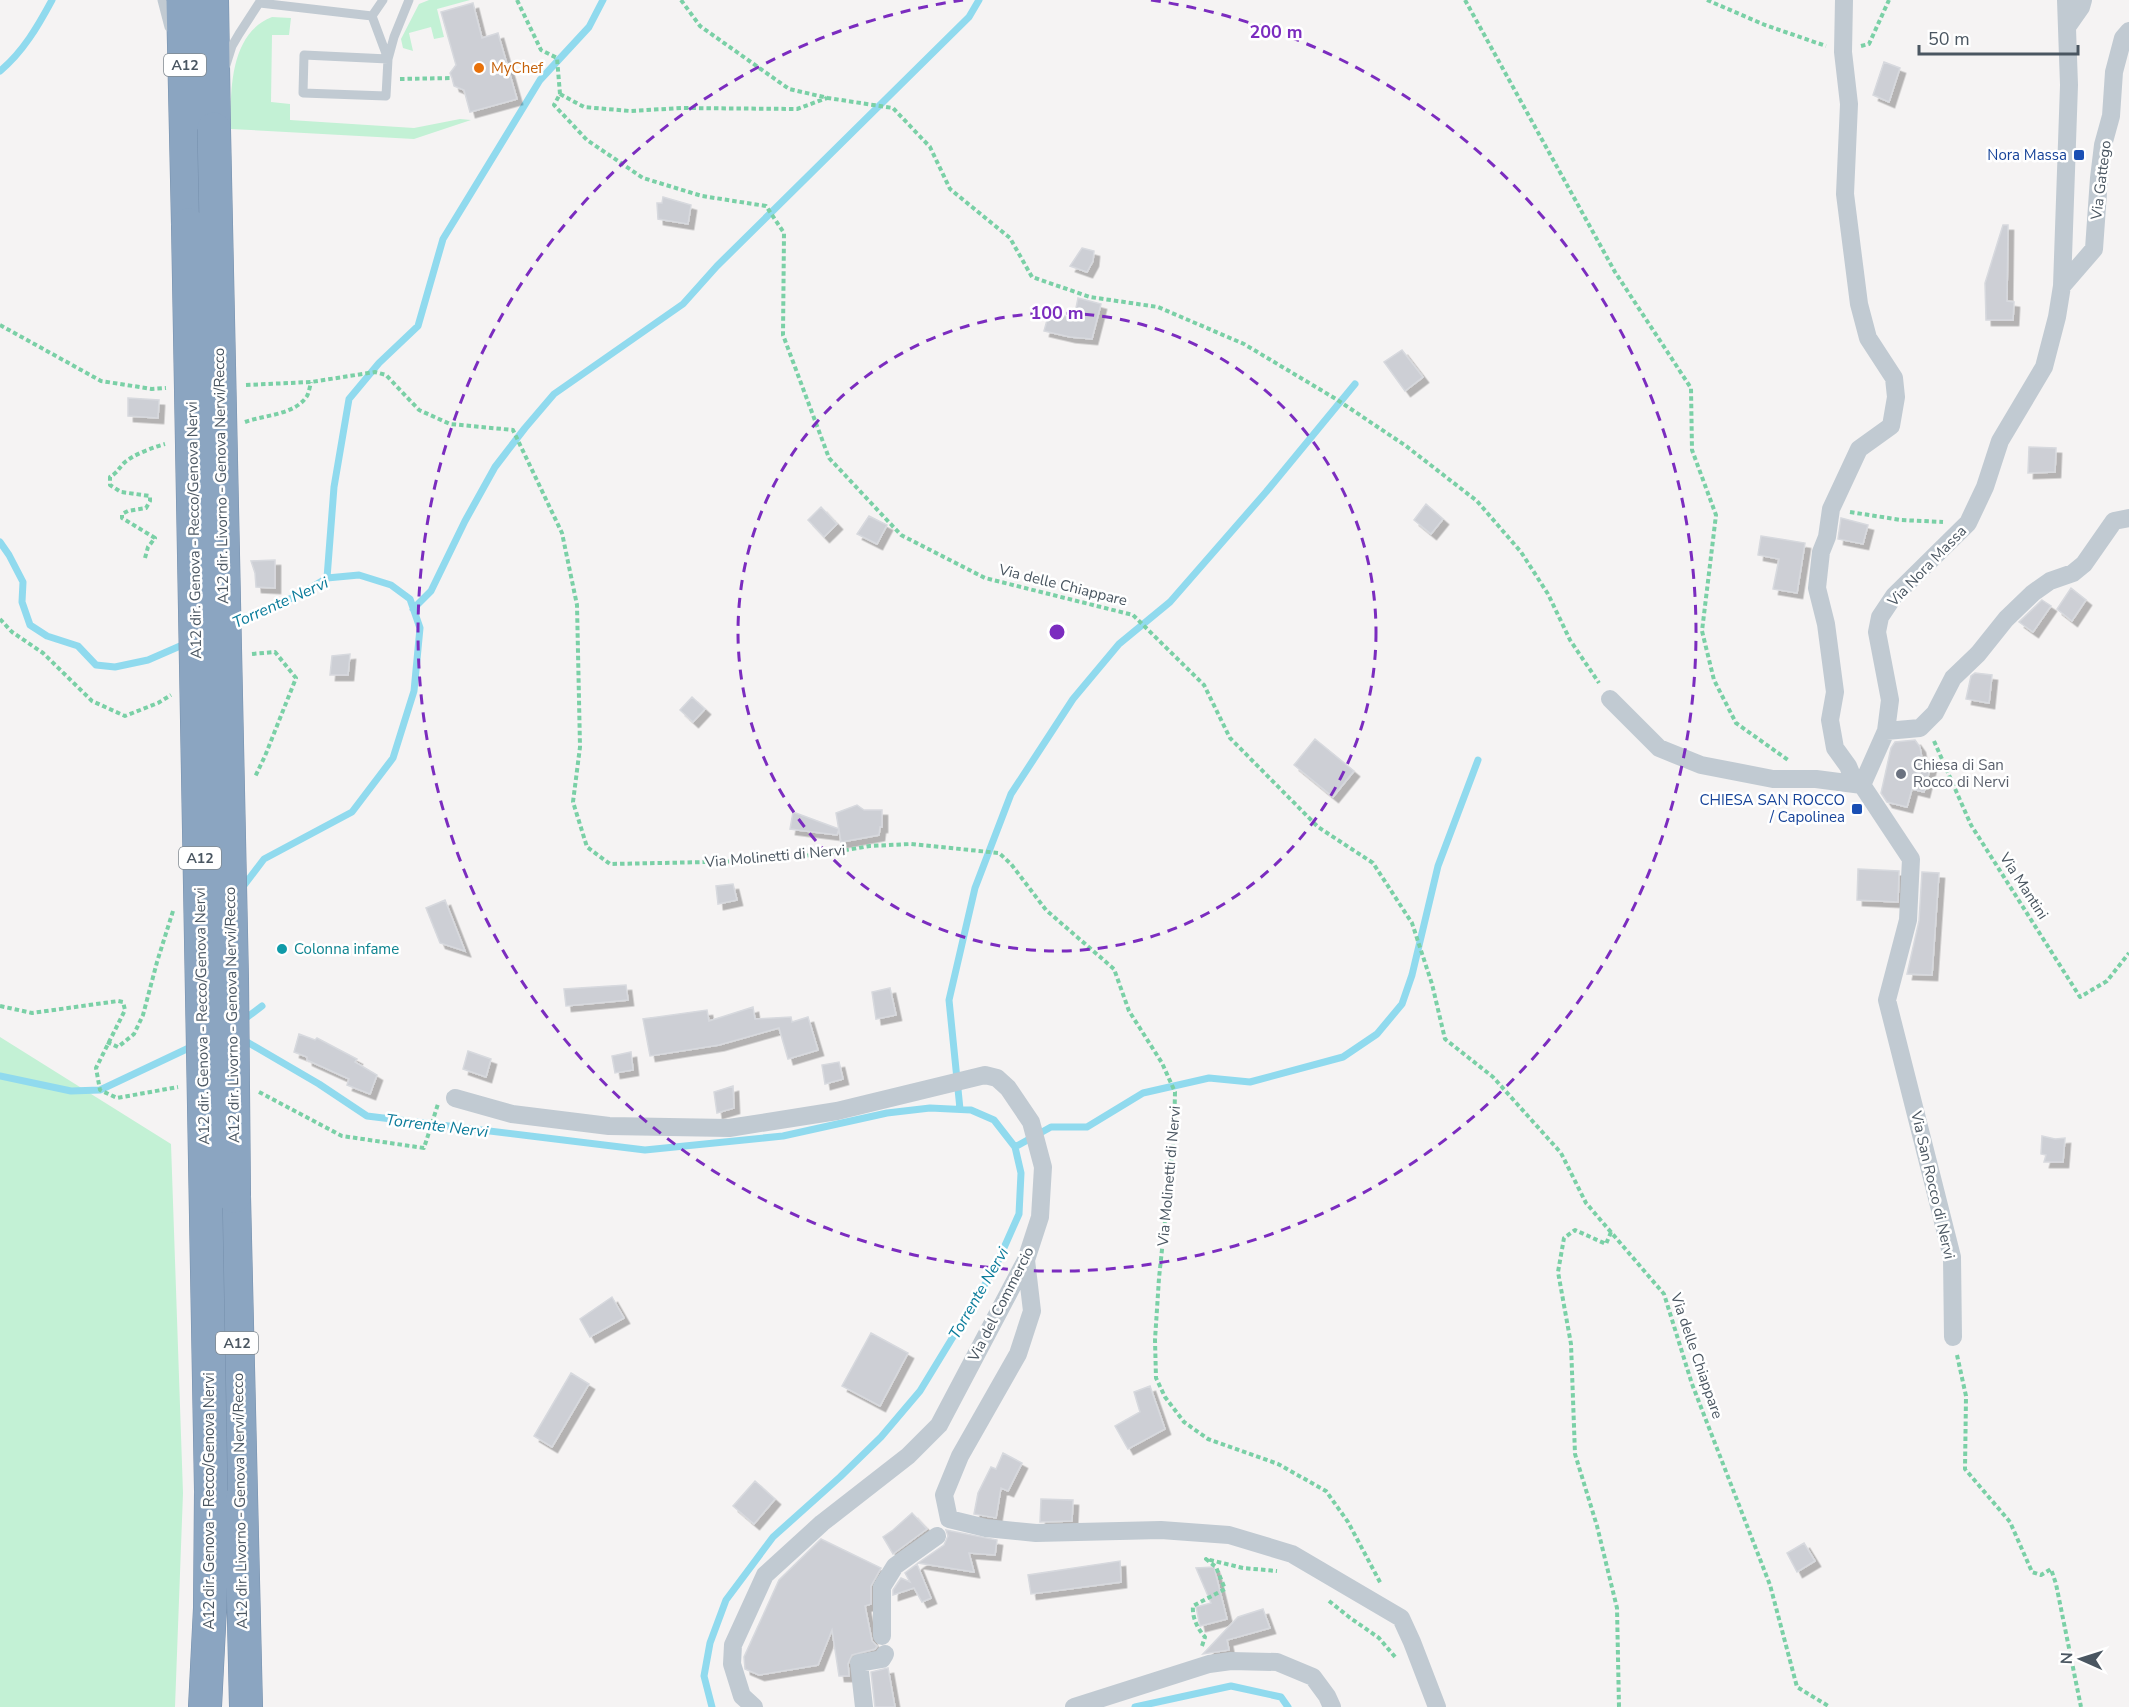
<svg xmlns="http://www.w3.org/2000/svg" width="2129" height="1707" font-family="'Nunito Sans',sans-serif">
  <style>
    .green { fill: #c3f1d5 }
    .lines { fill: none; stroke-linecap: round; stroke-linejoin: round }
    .stream { stroke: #90daee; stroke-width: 7 }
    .building { fill: #cdcfd5; stroke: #d7d9de; stroke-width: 1.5; filter: url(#shadow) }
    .highway-casing { stroke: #7690ad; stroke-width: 34 }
    .path { stroke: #7ad0a6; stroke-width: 4; stroke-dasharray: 4.5 3; stroke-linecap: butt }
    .lane { stroke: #c1cad2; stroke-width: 9 }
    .street { stroke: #c1cad2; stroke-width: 18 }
    .highway { stroke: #8ba5c1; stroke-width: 33 }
    .highway-bridge-casing { stroke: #7690ad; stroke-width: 34; stroke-linecap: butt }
    .highway-bridge { stroke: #8ba5c1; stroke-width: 33 }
    .ring { fill: none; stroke: #7b2cbf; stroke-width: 3; stroke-dasharray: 10 8 }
    .food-dot { fill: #e8710a; stroke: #fff; stroke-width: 2 }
    .transit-dot { fill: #1a4fb4; stroke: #fff; stroke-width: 2 }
    .worship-dot { fill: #6b7280; stroke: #fff; stroke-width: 2 }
    .culture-dot { fill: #0f9aa8; stroke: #fff; stroke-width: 2 }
    .labels { text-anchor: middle; stroke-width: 5; stroke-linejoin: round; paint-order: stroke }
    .shield { fill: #fff; stroke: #808990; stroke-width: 1.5 }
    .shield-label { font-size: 14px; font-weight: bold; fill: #4a5661 }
    .food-label { font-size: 15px; fill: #c56008; stroke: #fff; text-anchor: start }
    .transit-label { font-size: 15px; fill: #164399; stroke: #fff; text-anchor: end }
    .street-label { font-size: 15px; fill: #4a5661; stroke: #fff }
    .worship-label { font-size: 15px; fill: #5b616d; stroke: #fff; text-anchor: start }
    .culture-label { font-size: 15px; fill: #0d838f; stroke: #fff; text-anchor: start }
    .water-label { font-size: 16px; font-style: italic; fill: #0c7c9b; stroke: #fff }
    .centre { fill: #7b2cbf; stroke: #fff; stroke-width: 3 }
    .ring-label { font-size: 18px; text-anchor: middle; font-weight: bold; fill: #7b2cbf; stroke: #fff; stroke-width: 5; stroke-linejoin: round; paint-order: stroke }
  </style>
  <defs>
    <filter id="shadow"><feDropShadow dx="5.5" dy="5.5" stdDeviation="0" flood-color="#0004"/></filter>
  </defs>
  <rect width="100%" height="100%" fill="#f5f3f3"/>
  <!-- green -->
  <path class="green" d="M429,0h41l-33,9 7,28 -10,2 -3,-12 -22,6 4,18 -10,-3 -2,-9 18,-35z
    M272,17l19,1 -2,17h-17l-1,67 19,2v16l124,8 46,-9 11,1 -57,19 -183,-10c-1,-38 -1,-96 41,-112z
    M0,1037l171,107 12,349 -8,214h-175z"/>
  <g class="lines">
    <!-- stream -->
    <path class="stream" d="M0,71c23,-19 38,-45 52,-71
      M0,542l9,13 14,27 -1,20 8,23 17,11 31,10 18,19 19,2 33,-7 39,-17
      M327,578l7,-91 15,-88 30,-36 39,-37 25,-87 97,-159 49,-53 14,-27
      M413,609l18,-18 34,-70 30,-54 30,-39 29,-34 129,-90 34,-38 252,-249 10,-17
      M233,623l66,-28 28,-17 32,-3 32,10 19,14 10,29 -6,63 -21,67 -41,54 -88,47 -22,29
      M242,1021l20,-15
      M242,1039l77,45 48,32 278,34 138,-14 104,-23 43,-5 41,2 23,10 21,27 6,26 -2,41 -24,54 -75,123 -39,46 -41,40 -67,60 -47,63 -16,43 -6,33 8,31
      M0,1076l71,15 29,-1 93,-44
      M960,1109l-11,-109 26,-112 36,-94 62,-95 46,-55 51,-42 96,-110 89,-108
      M1015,1147l36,-20h36l56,-34 66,-15 41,4 93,-25 34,-23 25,-30 10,-29 26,-109 40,-106
      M1135,1707l96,-21 50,11 7,10"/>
  </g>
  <!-- building -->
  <path class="building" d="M473,3l9,35 16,-5 19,66 -47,13 -6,-22 -10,-4 -2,-8 -2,-5 6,-8 -15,-53z
    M1884,62l16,6 -11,34 -16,-7z
    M663,197l28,8 -3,19 -30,-5 -1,-16h5z
    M2003,225h5l-1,76 7,1 -1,18h-27l-1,-37z
    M1082,248l12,3 -1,10 -6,11 -17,-6z
    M1078,298l23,6 -9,35 -22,-2 -26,-6 5,-18 25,5z
    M1402,350l21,27 -18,14 -21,-29z
    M128,398l31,2 -1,18 -30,-2z
    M2029,447l27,1 -1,24 -27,1z
    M1426,504l17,15 -12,15 -17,-14z
    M821,507l16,17 -13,13 -16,-17z
    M869,516l18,9 -10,19 -20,-10z
    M1841,518l27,7 -5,19 -25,-5z
    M1761,536l44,7 -8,50 -24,-4 6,-30 -21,-4z
    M275,560v28l-19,-1 -1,-14 -4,-12z
    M2071,588l15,12 -14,21 -15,-12z
    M2042,600l9,6 -18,26 -14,-10z
    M350,654l-2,21h-18l2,-19z
    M1975,673l17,2 -3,28 -23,-4 5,-23z
    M692,697l13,12 -12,13 -13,-12z
    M1315,739l39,32 -21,26 -39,-32z
    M1915,740l5,7 2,12 10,2 -8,31 -12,-3 -5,18 -20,-5 -6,-9 10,-45 4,-6z
    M857,805l7,5h18v17h-2l-1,8 -38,7 -5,-29z
    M793,812l46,17 -2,6 -47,-6z
    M1858,869l41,2 -1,31 -41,-2z
    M1922,872l17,1 -7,102 -25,-1 12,-53z
    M733,884l4,16 -19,4 -2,-18z
    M445,900l20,51 -25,-8 -14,-35z
    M626,985l2,15 -62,6 -2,-17z
    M890,988l6,27 -20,4 -4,-27z
    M753,1007l2,12 36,-2 1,5 16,-5 10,33 -30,9 -9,-31 -60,17 -69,11 -7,-37 64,-9 2,11z
    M299,1034l16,6 2,-2 40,21 -2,3 22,13 -7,19 -23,-9 2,-6 -42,-19v-3l-13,-5z
    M468,1051l23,8 -5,18 -23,-8z
    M631,1052l2,18 -18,3 -3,-17z
    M839,1062l4,17 -18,5 -3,-19z
    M733,1086l1,22 -17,5 -3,-21z
    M2042,1136l13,3 10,-1 -2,24h-19l2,-7 -5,-1z
    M612,1297l12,21 -34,19 -10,-18z
    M871,1333l37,20 -28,53 -38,-20z
    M571,1373l18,11 -37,63 -18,-11z
    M1150,1386l15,43 -37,20 -13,-23 25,-14 -6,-20z
    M1003,1453l19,10 -14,28 -7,-3 -5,30 -22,-4 4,-21 13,-26 5,2z
    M755,1481l20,18 -21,25 -21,-18z
    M1041,1499l32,1 -1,21 -32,1z
    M912,1513l15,16 -34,25 -10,-17 10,-7z
    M946,1530l51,10 -2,15 -26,-2 5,19 -56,-9 26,-18 4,-9z
    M821,1539l60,29 -10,18v18l-6,2 7,35 5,5 -2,3 -23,6 -4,9 1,12h-10l-7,-46 -14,35 -59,10 -14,-6 -1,-12 35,-77z
    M1804,1543l11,18 -18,11 -10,-19z
    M1120,1561l1,21 -90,12 -3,-19z
    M917,1564l14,34 -9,4 -8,-14 -21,7v-5l8,-12 9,4 -5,-9z
    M1214,1567l13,52 -27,7 -4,-19 15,-4 -15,-35z
    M1263,1609l7,19 -43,12 2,10 -26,4 35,-37z
    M888,1668l7,39h-20l-4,-35z"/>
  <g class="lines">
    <defs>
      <path id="highway" d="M183,0l5,225
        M212,0l2,129
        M234,1196l12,511
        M205,1707l5,-99 1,-117"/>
    </defs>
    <!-- highway casing -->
    <use href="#highway" class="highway-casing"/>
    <!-- path -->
    <path class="path" d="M517,0l24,50 16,8 3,36 -6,11 33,35 56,38 59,18 64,10 18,27 -1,102 46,123 72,77 84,43 148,37 71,70 26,53 88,89 55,36 39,60 20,61 13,55 48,38 68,76 25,50 78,91 28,90 78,201 27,102 33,20
      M681,0l19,26 89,63 39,9 65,10 37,39 20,42 60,49 22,39 58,20 68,10 86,37 92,55 70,47 71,55 44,51 27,42 22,46 29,43
      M1465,0l150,272 76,116 1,62 24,65 -14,116 12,49 22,43 52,37
      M1707,0l58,25 61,21
      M1861,46l8,-2 20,-44
      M400,79l52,-1
      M560,94l24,13 46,4 52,-3 115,1 30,-11
      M0,325l101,56 51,8 14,-1
      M246,385l65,-3 64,-10 11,3 33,35 31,14 63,6 49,103 15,72 3,142 -7,55 14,45 23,17 147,-3 72,-8 41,-7 41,-2 88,9 12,11 35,46 68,59 15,42 33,52 13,29 -1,44 -15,142 -4,62 1,38 9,19 19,25 24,17 70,25 48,27 22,31 33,62
      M245,422c19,-7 50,-7 62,-26 2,-4 3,-10 4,-14
      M1850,512l51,8 42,2
      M145,558l3,-11 7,-9 -33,-20v-4l6,-3 18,-3 4,-7v-5l-29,-4 -11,-7v-8c9,-6 8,-8 14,-14 8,-8 30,-16 41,-19
      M0,619l12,13 31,21 49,48 33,15 33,-13 13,-8
      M252,654l23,-2 21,26 -31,78 -10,21
      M1934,741l37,84 109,172 27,-16 22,-28
      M0,1006l32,7 86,-12 5,1 2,8 -29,58 4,22 17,8 61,-11
      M107,1042l11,5 16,-13 9,-19 14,-53 16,-51
      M259,1092l83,44 82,12 14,-44
      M1611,1232l-5,12 -31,-14 -11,8 -6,34 13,72 4,110 22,72 20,82 2,99
      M1957,1355l9,41 -1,73 45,53 22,50 9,3 10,-6 5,15 25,123
      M1329,1601l20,16 30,21 17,20
      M1202,1646l3,-9c-8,-9 -13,-20 -12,-31l32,-17 -9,-22 -10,-8 37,9 34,3"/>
    <!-- lane -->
    <path class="lane" d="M162,0l7,27
      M260,3l112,13 11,-16
      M372,16l16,43 6,-22 15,-37
      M304,55l84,4 -2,37 -83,-3z
      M226,65l6,-19 7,-12 22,-34"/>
    <!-- street -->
    <path class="street" d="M1844,0l-1,52 6,52 -4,90 14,110 9,34 26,40 2,19 -5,29 -32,23 -28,60 -4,28 -6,15 -4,36 9,36 9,68 -5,28 5,28 13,18 7,17
      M2067,27l14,-20 2,-7
      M2062,286l32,-37 5,-71 4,-33 8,-29 3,-44 9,-34 6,-7
      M1610,699l49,49 42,17 72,14h43l46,6 49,74 -3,61 -21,80 65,257 1,80
      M1886,731l34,-3 15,-15 18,-35 25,-24 28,-35 27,-26 17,-12 23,-8 11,-9 30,-43 15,-3
      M1862,785l24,-54 4,-31 -13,-68 3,-15 14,-21 74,-73 17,-36 15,-46 44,-74 13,-50 5,-31 7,-201 -3,-85
      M455,1098l57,16 97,12 120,2 108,-17 148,-36 12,3 11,10 23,34 12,45 -3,50 -14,43 -87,165 -31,31 -86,67 -57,52 -32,70 -1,19 10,32 12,11
      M1026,1260l6,51 -14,43 -58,102 -16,39 5,24 37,9 50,5 125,-3 68,5 63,19 109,64 11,24 25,65
      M882,1636v-49l13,-21 42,-30
      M864,1707l-5,-44 23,-4 3,-5
      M1074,1707l135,-43 22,-3 46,1 36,15 14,19 5,11"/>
    <!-- highway -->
    <use href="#highway" class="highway"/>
    <defs>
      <path id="highway-bridge" d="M214,129l18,850 2,217
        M188,225l23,1266"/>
    </defs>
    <!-- highway-bridge casing -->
    <use href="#highway-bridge" class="highway-bridge-casing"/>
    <!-- highway-bridge -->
    <use href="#highway-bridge" class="highway-bridge"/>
  </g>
  <!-- distance rings -->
  <g class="ring">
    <circle cx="1057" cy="632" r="319"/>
    <path d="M1151 0A639 639 0 1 1 963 0"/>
  </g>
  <!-- markers -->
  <circle class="food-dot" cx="479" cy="68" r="6"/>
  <g class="transit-dot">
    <rect x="2073" y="149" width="12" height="12" rx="3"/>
    <rect x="1851" y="803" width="12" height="12" rx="3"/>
  </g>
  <circle class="worship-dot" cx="1901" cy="774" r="6"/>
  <circle class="culture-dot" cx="282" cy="949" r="6"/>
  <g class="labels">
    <!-- shield labels -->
    <g class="shield">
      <rect x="164" y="54" width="42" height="22" rx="4.5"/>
      <rect x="179" y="847" width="42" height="22" rx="4.5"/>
      <rect x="216" y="1332" width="42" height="22" rx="4.5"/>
    </g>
    <g class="shield-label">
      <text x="185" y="70">A12</text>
      <text x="200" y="863">A12</text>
      <text x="237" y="1348">A12</text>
    </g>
    <!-- food labels -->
    <g class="food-label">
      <text x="491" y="73">MyChef</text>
    </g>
    <!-- transit labels -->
    <g class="transit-label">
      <text x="2067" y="160">Nora Massa</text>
      <text x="1845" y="805">CHIESA SAN ROCCO<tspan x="1845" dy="17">/ Capolinea</tspan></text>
    </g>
    <!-- street labels -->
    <g class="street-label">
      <text transform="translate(2101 180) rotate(-83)" y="5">Via Gattego</text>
      <text transform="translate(221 476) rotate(-91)" y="5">A12 dir. Livorno - Genova Nervi/Recco</text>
      <text transform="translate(194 530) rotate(-91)" y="5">A12 dir. Genova - Recco/Genova Nervi</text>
      <text transform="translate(1927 566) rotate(-46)" y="5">Via Nora Massa</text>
      <text transform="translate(1063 585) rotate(14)" y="5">Via delle Chiappare</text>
      <text transform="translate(775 856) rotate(-5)" y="5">Via Molinetti di Nervi</text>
      <text transform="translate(2024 886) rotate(57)" y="5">Via Mantini</text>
      <text transform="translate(232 1015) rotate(-91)" y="5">A12 dir. Livorno - Genova Nervi/Recco</text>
      <text transform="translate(202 1016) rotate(-91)" y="5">A12 dir. Genova - Recco/Genova Nervi</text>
      <text transform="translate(1169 1176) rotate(-85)" y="5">Via Molinetti di Nervi</text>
      <text transform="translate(1933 1185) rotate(77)" y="5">Via San Rocco di Nervi</text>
      <text transform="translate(1001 1304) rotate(-63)" y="5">Via del Commercio</text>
      <text transform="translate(1697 1356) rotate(71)" y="5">Via delle Chiappare</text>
      <text transform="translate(209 1501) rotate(-90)" y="5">A12 dir. Genova - Recco/Genova Nervi</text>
      <text transform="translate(240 1501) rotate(-91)" y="5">A12 dir. Livorno - Genova Nervi/Recco</text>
    </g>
    <!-- worship labels -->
    <g class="worship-label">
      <text x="1913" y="770">Chiesa di San<tspan x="1913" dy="17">Rocco di Nervi</tspan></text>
    </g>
    <!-- culture labels -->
    <g class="culture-label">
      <text x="294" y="954">Colonna infame</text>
    </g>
    <!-- water labels -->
    <g class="water-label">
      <text transform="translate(280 602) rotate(-24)" y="6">Torrente Nervi</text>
      <text transform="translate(437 1125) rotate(7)" y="6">Torrente Nervi</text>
      <text transform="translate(978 1293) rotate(-60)" y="6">Torrente Nervi</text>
    </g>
  </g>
  <circle cx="1057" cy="632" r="9" class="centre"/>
  <g class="ring-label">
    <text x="1276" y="38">200 m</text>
    <text x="1057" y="319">100 m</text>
  </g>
  <!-- north arrow -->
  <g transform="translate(2081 1659) rotate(273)" stroke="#ffffff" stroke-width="4.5" paint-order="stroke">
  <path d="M0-4.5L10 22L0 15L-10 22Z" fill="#4a5661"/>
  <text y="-9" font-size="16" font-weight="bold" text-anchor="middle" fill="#4a5661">N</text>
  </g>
  <!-- scale -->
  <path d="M1919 45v9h159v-9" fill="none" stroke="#4a5661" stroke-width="3"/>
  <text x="1928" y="45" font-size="18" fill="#4a5661" stroke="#ffffff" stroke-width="4.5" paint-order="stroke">50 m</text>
</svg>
